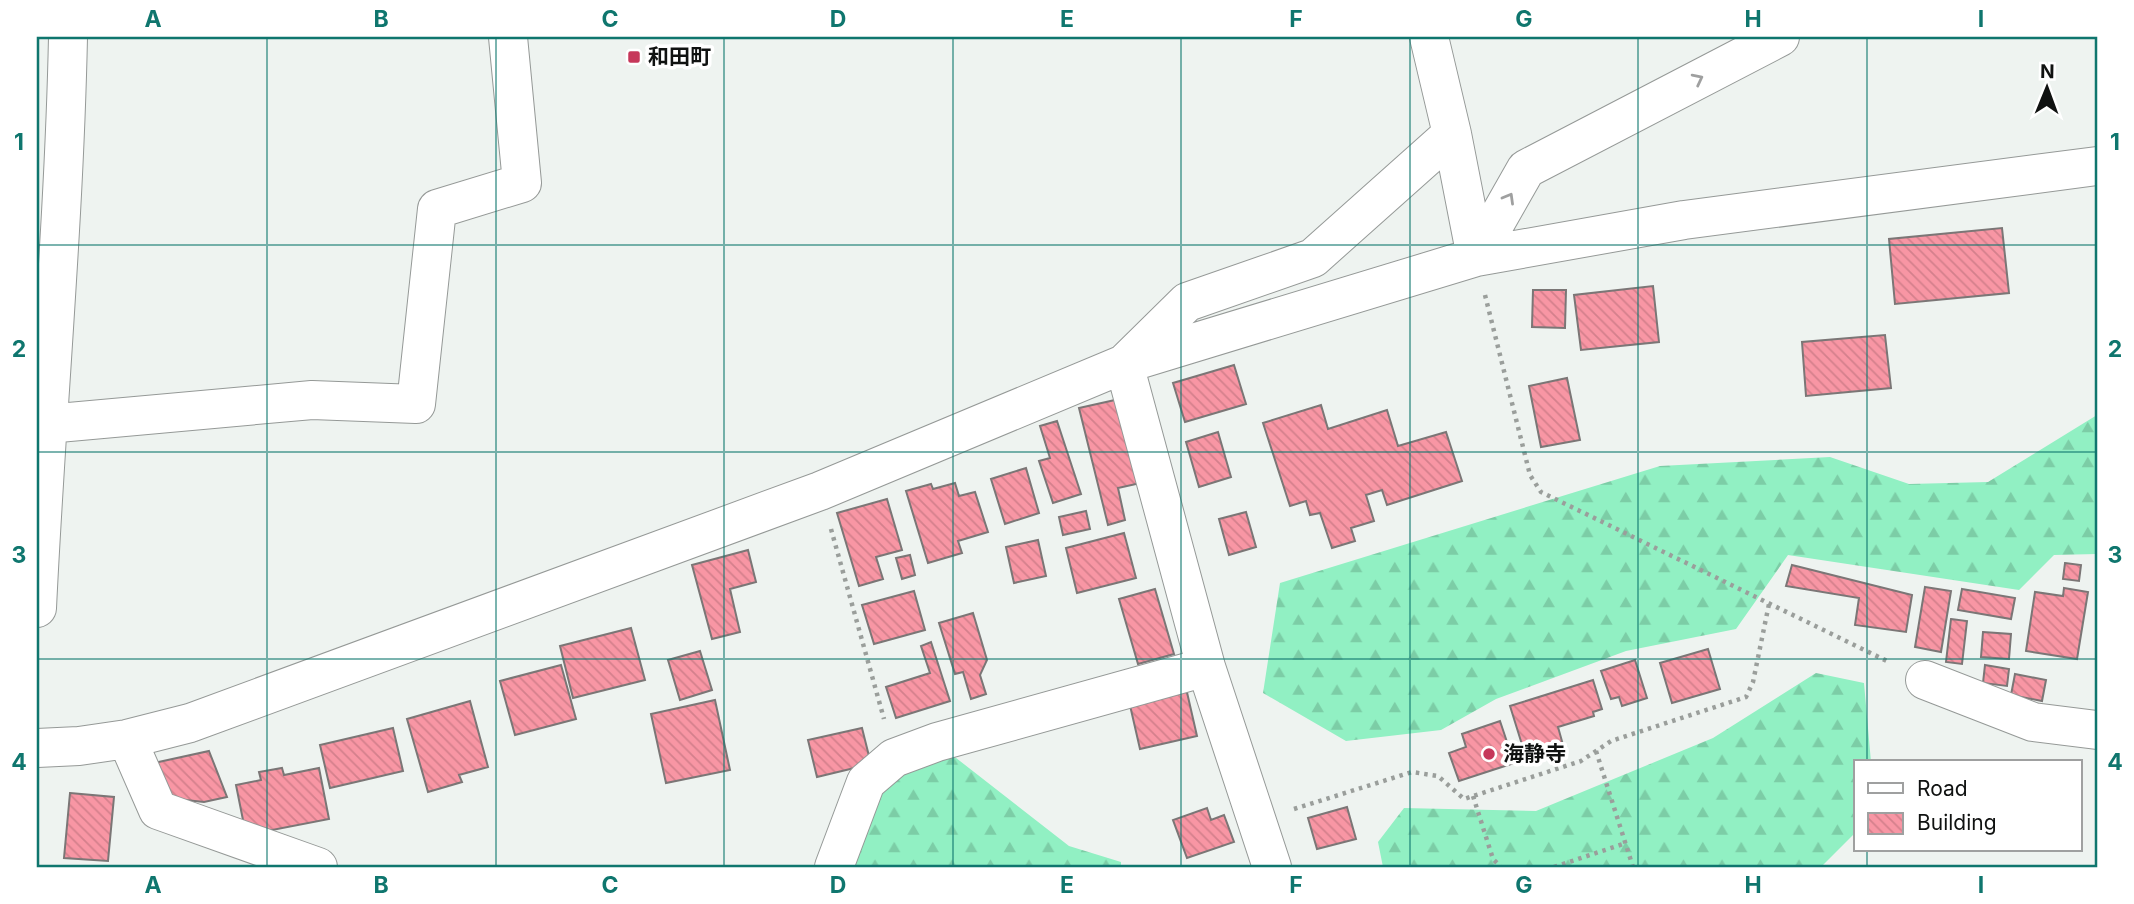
<svg xmlns="http://www.w3.org/2000/svg" width="2134" height="904" font-family="Inter,'Noto Sans JP',sans-serif">
  <style>
    .forest { fill: url(#forest-firs) }
    .building { fill: url(#building-back-hatch); stroke: #7b7676; stroke-width: 2 }
    .lines { fill: none; stroke-linecap: round; stroke-linejoin: round }
    .minor-casing { stroke: #959997; stroke-width: 40 }
    .path { stroke: #9a9e9b; stroke-width: 4.5; stroke-dasharray: 3.5 5; stroke-linecap: butt }
    .minor { stroke: #fff; stroke-width: 38 }
    .oneway { stroke: #9fa0a0 }
    .grid { fill: none; stroke: #0f766e; stroke-width: 2; stroke-opacity: 0.55 }
    .poi-dot { fill: #c6375a; stroke: #fff; stroke-width: 2.5 }
    .labels { text-anchor: middle; stroke-width: 7; stroke-linejoin: round; paint-order: stroke }
    .poi-label { font-size: 21px; font-weight: bold; fill: #101211; stroke: #fff; text-anchor: start }
    .neatline { fill: none; stroke: #0f766e; stroke-width: 2.5 }
    .grid-label { font-size: 23px; text-anchor: middle; font-weight: bold; fill: #0f766e }
  </style>
  <defs>
    <pattern id="forest-firs" width="22" height="20" patternUnits="userSpaceOnUse" patternTransform="scale(1.75)"><rect width="22" height="20" fill="#91f0c3"/><path d="M5 1l3.5 6h-7zM16 11l3.5 6h-7z" fill="#7ccda6"/></pattern>
    <pattern id="building-back-hatch" width="6" height="6" patternUnits="userSpaceOnUse" patternTransform="scale(1.75)"><rect width="6" height="6" fill="#f896a4"/><path d="M-1 5l2 2M0 0l6 6M5-1l2 2" fill="none" stroke="#d4808c"/></pattern>
  </defs>
  <rect width="100%" height="100%" fill="#eef3f0"/>
  <!-- forest -->
  <path class="forest" d="M2097,415v139l-43,1 -35,35 -231,-35 -52,74 -110,22 -130,48 -55,31 -95,11 -83,-48 17,-110 380,-117 170,-9 79,27 79,-2z
    M1816,673l48,10 7,79h-15v70l-35,35h-438l-5,-25 26,-34 132,3 177,-73z
    M942,747l127,99 52,16v5h-283l44,-85z"/>
  <!-- building -->
  <path class="building" d="M2002,228l7,65 -114,11 -6,-65z
    M1653,286l6,56 -78,8 -7,-55z
    M1533,290h33l-1,38 -33,-1z
    M1885,335l6,53 -85,8 -4,-54z
    M1234,365l12,39 -61,18 -12,-39z
    M1567,378l13,62 -39,7 -12,-61z
    M1124,398l21,84 -27,6 7,32 -17,5 -29,-117z
    M1321,405l7,24 59,-19 11,36 48,-14 16,49 -75,24 -5,-15 -16,5 8,26 -23,7 4,13 -23,7 -12,-35 -10,2 -4,-14 -16,5 -27,-83z
    M1057,421l24,73 -28,9 -14,-42 11,-3 -10,-32z
    M1218,432l13,45 -32,10 -13,-45z
    M1026,468l13,45 -34,11 -14,-45z
    M955,483l4,13 16,-4 13,40 -30,9 4,12 -34,10 -22,-72 25,-7 2,5z
    M887,499l15,51 -26,7 7,22 -24,7 -22,-73z
    M1086,511l4,18 -27,6 -4,-18z
    M1246,512l10,35 -27,8 -10,-36z
    M1124,533l12,45 -59,15 -11,-45z
    M1038,540l8,36 -32,7 -8,-36z
    M748,550l8,32 -26,7 10,43 -28,7 -20,-74z
    M910,555l5,20 -13,4 -6,-21z
    M2065,563l16,2 -2,16 -16,-2z
    M1792,565l120,30 -6,37 -51,-7 4,-27 -73,-12z
    M1925,587l26,4 -10,61 -26,-5z
    M2064,588l24,4 -11,67 -51,-8 9,-59 28,4z
    M1155,589l19,65 -36,10 -19,-65z
    M1962,589l53,9 -4,21 -53,-9z
    M914,591l11,39 -51,14 -12,-39z
    M973,613l14,47 -7,15 6,19 -15,5 -8,-27 -8,2 -16,-51z
    M1951,619l16,2 -5,43 -16,-2z
    M631,628l14,52 -72,18 -13,-52z
    M1983,632l28,2 -2,25 -28,-2z
    M931,642l19,59 -54,17 -10,-31 44,-14 -9,-27z
    M1708,649l12,40 -48,14 -12,-40z
    M700,651l12,39 -32,10 -12,-40z
    M1635,660l12,38 -25,8 -3,-9 -8,2 -10,-28z
    M561,665l15,54 -61,16 -15,-54z
    M1985,665l24,4 -2,17 -24,-3z
    M2015,674l31,6 -4,21 -31,-6z
    M1593,680l9,29 -9,3 1,4 -36,11 7,25 -21,6 -4,-13 -16,6 -14,-45z
    M1186,688l11,48 -57,13 -11,-48z
    M715,700l15,70 -64,13 -15,-69z
    M470,701l18,66 -29,8 3,7 -34,10 -21,-73z
    M1500,721l14,42 -55,18 -10,-28 17,-6 -4,-13z
    M393,728l10,43 -73,17 -10,-43z
    M862,728l9,36 -54,13 -9,-37z
    M209,751l18,46 -23,5 -37,-4 -13,-35z
    M282,768l2,7 35,-7 10,51 -83,16 -10,-50 25,-5 -2,-8z
    M70,793l44,4 -6,64 -44,-3z
    M1347,807l9,32 -39,10 -9,-31z
    M1207,808l4,12 13,-5 10,27 -47,16 -14,-38z"/>
  <g class="lines">
    <defs>
      <path id="minor" d="M1429,37l23,97 24,123
        M1476,257l50,-88 254,-132
        M47,424l265,-24 104,4 21,-195 85,-26 -14,-146
        M37,608c9,-190 27,-381 31,-571
        M1925,680l108,42 64,8
        M127,739l31,71 160,57
        M37,748l42,-2 48,-7 63,-16 630,-232 304,-127 352,-107 208,-37 413,-54
        M834,867l32,-85 28,-24 43,-16 269,-75
        M1272,867l-66,-200 -82,-303 63,-62 126,-44 139,-124"/>
    </defs>
    <!-- minor casing -->
    <use href="#minor" class="minor-casing"/>
    <!-- path -->
    <path class="path" d="M1485,295l45,180 11,17 348,170
      M831,529l53,190
      M1596,751l37,116
      M1473,796l20,63 8,8
      M1294,809l118,-37 26,4 26,23 117,-38 30,-20 135,-44 7,-15 16,-78
      M1554,867l72,-24"/>
    <!-- minor -->
    <use href="#minor" class="minor"/>
  </g>
  <!-- one-way arrows -->
  <defs><path id="oneway-chevron" d="M-2-3.5L2.5 0L-2 3.5" fill="none" stroke-width="1.6" stroke-linecap="round" stroke-linejoin="round" transform="scale(1.75)"/></defs>
  <g class="oneway">
    <use href="#oneway-chevron" transform="translate(1698 79) rotate(-27)"/>
    <use href="#oneway-chevron" transform="translate(1509 198) rotate(-60)"/>
  </g>
  <!-- grid -->
  <path class="grid" d="M267,37v830M496,37v830M724,37v830M953,37v830M1181,37v830M1410,37v830M1638,37v830M1867,37v725M37,245h2060M37,452h2060M37,659h2060M1867,850v17"/>
  <!-- markers -->
  <g class="poi-dot">
    <rect x="627" y="50" width="14" height="14" rx="3.5"/>
    <circle cx="1489" cy="754" r="7"/>
  </g>
  <g class="labels">
    <!-- poi labels -->
    <g class="poi-label">
      <text x="648" y="64">和田町</text>
      <text x="1503" y="761">海静寺</text>
    </g>
  </g>
  <!-- border -->
  <rect width="2134" height="904" fill="none" stroke="#ffffff" stroke-width="77"/>
  <!-- legend -->
  <rect x="1854" y="760" width="228" height="91" fill="#ffffff" stroke="#9fa0a0" stroke-width="2"/>
  <rect x="1868" y="783" width="35" height="10" fill="#ffffff" stroke="#9fa0a0" stroke-width="2"/>
  <text x="1917" y="796" font-size="21" fill="#101211">Road</text>
  <rect x="1868" y="813" width="35" height="21" fill="url(#building-back-hatch)" stroke="#9fa0a0" stroke-width="2"/>
  <text x="1917" y="830" font-size="21" fill="#101211">Building</text>
  <!-- north arrow -->
  <g transform="translate(2047 88) rotate(1)" stroke="#ffffff" stroke-width="5" paint-order="stroke">
  <path d="M0-5L12 26L0 18L-12 26Z" fill="#101211"/>
  <text y="-10" font-size="19" font-weight="bold" text-anchor="middle" fill="#101211">N</text>
  </g>
  <rect x="38" y="38" width="2058" height="828" class="neatline"/>
  <g class="grid-label">
    <text x="153" y="27">A</text>
    <text x="381" y="27">B</text>
    <text x="610" y="27">C</text>
    <text x="838" y="27">D</text>
    <text x="1067" y="27">E</text>
    <text x="1296" y="27">F</text>
    <text x="1524" y="27">G</text>
    <text x="1753" y="27">H</text>
    <text x="1981" y="27">I</text>
    <text x="19" y="150">1</text>
    <text x="2115" y="150">1</text>
    <text x="19" y="357">2</text>
    <text x="2115" y="357">2</text>
    <text x="19" y="563">3</text>
    <text x="2115" y="563">3</text>
    <text x="19" y="770">4</text>
    <text x="2115" y="770">4</text>
    <text x="153" y="893">A</text>
    <text x="381" y="893">B</text>
    <text x="610" y="893">C</text>
    <text x="838" y="893">D</text>
    <text x="1067" y="893">E</text>
    <text x="1296" y="893">F</text>
    <text x="1524" y="893">G</text>
    <text x="1753" y="893">H</text>
    <text x="1981" y="893">I</text>
  </g>
</svg>
